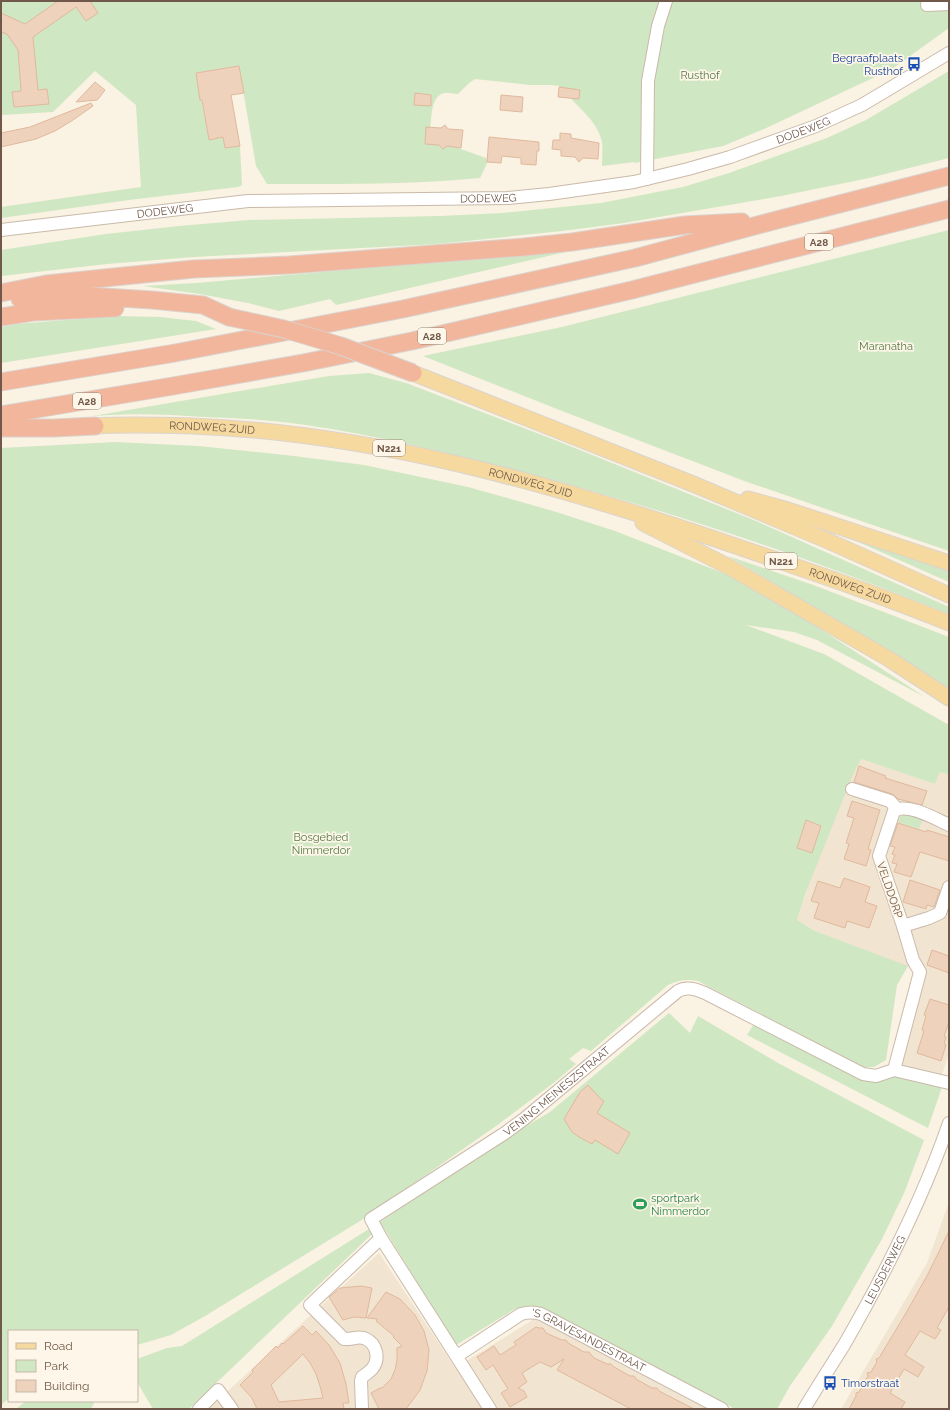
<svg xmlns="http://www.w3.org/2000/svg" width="950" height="1410" font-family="Raleway,sans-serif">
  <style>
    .residential { fill: #f1e4d1 }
    .green { fill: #cfe7c2 }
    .building { fill: #eed2bb; stroke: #e0b99d; fill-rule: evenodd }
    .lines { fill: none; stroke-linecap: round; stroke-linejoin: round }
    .minor-casing { stroke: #cabaaa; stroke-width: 14 }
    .major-casing { stroke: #dad4d0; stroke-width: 17 }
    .highway-casing { stroke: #dad4d0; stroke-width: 19 }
    .minor { stroke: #fff; stroke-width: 12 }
    .major { stroke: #f6d99e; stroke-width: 15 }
    .highway { stroke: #f1b69c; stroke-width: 17 }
    .highway-bridge-casing { stroke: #dad4d0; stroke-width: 19; stroke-linecap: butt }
    .highway-bridge { stroke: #f1b69c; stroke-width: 17 }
    .labels { text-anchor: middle; stroke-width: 3.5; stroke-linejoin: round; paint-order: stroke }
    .shield { fill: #fef6e8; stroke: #9b8879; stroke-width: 1 }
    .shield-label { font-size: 10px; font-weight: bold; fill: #70594a }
    .transit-label { font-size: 11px; fill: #164399; stroke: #fef6e8; text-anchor: end }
    .park-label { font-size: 11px; fill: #547b46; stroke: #fef6e8 }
    .street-label { font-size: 11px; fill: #70594a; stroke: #fef6e8 }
    .leisure-label { font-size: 11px; fill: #27864d; stroke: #fef6e8; text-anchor: start }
  </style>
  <rect width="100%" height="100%" fill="#faf2e2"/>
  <!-- residential -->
  <path class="residential" d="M861,759l74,25 5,-12 9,3v278l-7,22h-5l-44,-11 21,-95 -97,-37 -20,-12 19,-56 22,-61z
    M949,1202v207h-108l86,-146z
    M379,1253l76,115 81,-50 178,91h-506z"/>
  <!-- green -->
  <path class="green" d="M1,1h948v27l-57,41 -128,60 -41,17 -88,17 -1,-1 -32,4c0,-7 1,-17 0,-24 -5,-23 -26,-35 -39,-53l-4,-3 -8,-1h-21l-55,-6 -6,4 -11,11c-4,0 -9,-2 -13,-1 -15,2 -13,26 -15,36l24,16 4,3 28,10 2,3 -8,17c-71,7 -142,6 -213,6l-11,-18 -17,-100 -43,7 13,66 14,-2 2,11 15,-2 2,39 -4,2 -109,13 -128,18v-11l140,-20 -5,-82 -41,-34 -42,41 -52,3z
    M949,71v87l-80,20 -88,18 -157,27 -62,8 -125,13 -243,13 -87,7 -106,12v-26l105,-16 73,-8 70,-6 191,-4 63,-3 98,-10 82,-16 46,-14 98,-35 39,-18z
    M949,230v321l-202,-69 -190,-73 -134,-53 139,-29z
    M600,244l-264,61 -6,-6 -51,12 -31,-8 -48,-9 -57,-8 54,-3 250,-22z
    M117,316l43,1 36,4 20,8 -215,34v-36l15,-3z
    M369,373l37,10 149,57 201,81 193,86v7c-143,-58 -293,-108 -443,-146 -66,-17 -132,-33 -200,-43 -34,-5 -68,-7 -102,-8 -37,-3 -74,-4 -111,-1l236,-40z
    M115,442l83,4 96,10 70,9 104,22 85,24 62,20 113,44 74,42 123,80 -108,-57 -23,-8 -48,-7 78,29 125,71v50l-9,-3 -5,12 -74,-25 -9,18 -46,115 -9,28 18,11 93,35 -11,19 -11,75 -12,7h-11l-165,-86c-12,-2 -19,-1 -30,4l-77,66 -8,-3 -14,11 7,5 -20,17 -60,45 -136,95 -155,95 -34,19 -34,10v-14h-128v67l-8,7v-957z
    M828,530l121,38v14l-86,-38z
    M728,556l88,30 133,51v55l-172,-107z
    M902,811l21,7 -4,11 -21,-7z
    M669,1013l21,20 8,-17 80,47 146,77 -19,51 -23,48 -50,87 -42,60 -13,23h-42l-185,-96c-12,-4 -21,-7 -35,-4l-59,36 -76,-123 126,-84 44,-26z
    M754,1024l105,54 38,-4 45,13 -14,41 -181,-93z
    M369,1229l3,5 -183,175h-36l-16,-27v-23l30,-11 15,-2z
    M26,1401h69l-4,8h-75z"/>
  <!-- building -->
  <path class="building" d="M58,1h32l8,12 -12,8 -10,-14 -43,30 5,53 9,-1 2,15 -35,3 -2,-15 9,-1 -3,-41 -11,-16 -6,-2v-19l24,11z
    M239,66l5,27 -13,2 9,51 -15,2 -2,-11 -14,3 -7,-40h-2l-4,-27z
    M95,82l10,8 -6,8 -2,2 -21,2z
    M559,87l21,3 -1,9 -21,-2z
    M415,93l16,2v11l-17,-1z
    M501,95l22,2 -1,15 -22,-2z
    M91,103l2,3 -20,14 -18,11 -19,8 -35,8v-14l29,-6z
    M445,125l3,4 15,1 -2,18 -14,-2 -4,3 -4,-4 -14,-1 1,-17 15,1z
    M560,133l11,1v4l28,5 -1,16 -15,-1 -4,4 -4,-5 -14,-1v-6l-9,-1 1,-9h7z
    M489,137l50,5v9h-2l-1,14 -15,-1v-6l-19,-2 -1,7 -14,-1z
    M859,766l27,10 -1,2 42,13 -5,14 -24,-6 -6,-5 -38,-12z
    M852,801l28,9 -12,39 3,1 -5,16 -22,-7 5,-15 -3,-1 8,-25 -7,-2z
    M806,820l15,6 -9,27 -15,-5z
    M898,823l28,9 1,-2 22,7v24l-29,-9 -9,25 -17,-5 3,-8 -5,-1 3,-8 -3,-1 3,-7 -5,-1z
    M844,878l26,9 -5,15 12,4 -8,22 -22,-7 -2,7 -31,-10 5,-15 -8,-2 7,-20 22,7z
    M910,880l30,10 -6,17 -7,-2 -1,4 -23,-7z
    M932,950l17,6v17l-22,-8z
    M930,999l19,6v17l-5,14 2,1 -2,7 2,1 -5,16 -24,-8 7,-22 -2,-1 4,-14 -2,-1z
    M588,1085l12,13 4,3 -7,12 33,20 -12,21 -23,-14 -3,4 -13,-7 -7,-5 -8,-13 16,-27z
    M949,1231v76l-12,21 4,2 -6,9 -15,-8 -15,24 19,12 -6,10 -14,-8 -14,24 15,9 -4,7h-52l7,-13v-3l3,-1 9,-16 -1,-3 4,-1 6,-10 -1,-3 3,-1 27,-45 22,-39z
    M361,1286l11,2 -6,30 -12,-1 -11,3 -14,-23 11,-9z
    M386,1292l14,7 15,16 9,16 5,19 -2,21 -7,19 -14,19h-27l-8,-16 9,-5h2l9,-9 4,-9 2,-10v-12l5,-2 -9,-9 1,-1 -18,-15 1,-2 -10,-1z
    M303,1326l9,9 4,-4 13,14 11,18 6,21 3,19h-6l1,6h-87l-5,-11 -12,-13 13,-13 -1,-2 24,-24 2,2 4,-5 1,1zM303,1354l7,9 6,11 4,12 3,12 -44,4 -8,-17z
    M536,1327l3,1h4l3,5 16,7h4l2,3 16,9h5l5,6 13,6h4l3,3 16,9h4l2,3 16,9h5l2,3 35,18h-63l-74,-39 7,-11 -13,8 -11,-5 -18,11 5,9 -9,6 6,3 3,6 -17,10 -9,-14 7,-4 -15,-24 -7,5 -9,-13 17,-11 6,9 16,-10 -2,-3z"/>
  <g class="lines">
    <defs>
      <g id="minor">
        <path d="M927,5l22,-1"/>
        <path d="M647,179l1,-98 10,-55 8,-25"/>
        <path id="s1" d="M1,230l247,-29 260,-3 41,-4 85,-12 54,-13 42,-12 86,-31 46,-21 87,-52"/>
        <path d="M852,789l38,12 7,8"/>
        <path d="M903,926l26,-8 11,-5 9,-26"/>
        <path d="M894,1070l26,-98 -7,-12 -10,-34 -24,-70 15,-45c13,-9 42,8 55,14"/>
        <path id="s2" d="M457,1356l64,-42c7,-2 13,-2 20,0l181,95"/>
        <path d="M199,1409l19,-19 14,19"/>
        <path d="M362,1409l-1,-28 1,-4c3,-2 7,-5 10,-8 8,-9 5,-25 -6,-30 -7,-4 -14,1 -22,0l-34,-34 71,-67"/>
        <path id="s3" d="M490,1409l-109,-171 -10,-19 134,-86 19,-14 154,-128c9,-5 17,-2 27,2l158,81 13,2 18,-6 55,13"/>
        <path id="s4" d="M804,1409c13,-22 27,-43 40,-64 41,-71 78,-144 105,-222"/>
      </g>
      <g id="major">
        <path d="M413,373l280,111 133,56 123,55"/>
        <path id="s5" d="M95,426c32,-2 65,-1 97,0 180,7 353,56 523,113 79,27 158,53 234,84"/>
        <path d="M748,499l40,11 161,53"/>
        <path d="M643,523l88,45 158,91 60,39"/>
      </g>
      <path id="highway" d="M1,293l45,-9 68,-7 80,-8 95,-4 235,-18 48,-5 113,-17 57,-3
        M20,299l27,-2 41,-1 64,4 51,5 26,12
        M1,317l32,-5 82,-4
        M1,382l174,-29 228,-44 232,-51 138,-37 176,-45
        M1,415l172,-29 130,-23 109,-22 220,-51 317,-81
        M1,428h53l41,-2"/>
    </defs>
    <!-- minor casing -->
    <use href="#minor" class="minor-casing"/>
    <!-- major casing -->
    <use href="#major" class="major-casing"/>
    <!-- highway casing -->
    <use href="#highway" class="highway-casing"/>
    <!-- minor -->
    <use href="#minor" class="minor"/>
    <!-- major -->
    <use href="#major" class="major"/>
    <!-- highway -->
    <use href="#highway" class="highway"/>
    <defs>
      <path id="highway-bridge" d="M229,317l55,12 57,17 72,27"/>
    </defs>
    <!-- highway-bridge casing -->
    <use href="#highway-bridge" class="highway-bridge-casing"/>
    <!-- highway-bridge -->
    <use href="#highway-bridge" class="highway-bridge"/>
  </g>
  <!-- icons -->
  <defs>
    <symbol id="bus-bare" viewBox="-9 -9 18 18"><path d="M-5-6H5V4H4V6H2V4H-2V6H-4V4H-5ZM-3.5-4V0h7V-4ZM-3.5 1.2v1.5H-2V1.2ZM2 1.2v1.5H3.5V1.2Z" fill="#1a4fb4" stroke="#fef6e8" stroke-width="2.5" paint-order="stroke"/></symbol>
    <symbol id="stadium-bare" viewBox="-9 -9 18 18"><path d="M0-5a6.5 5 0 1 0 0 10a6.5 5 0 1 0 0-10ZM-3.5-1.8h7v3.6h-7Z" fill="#2e9e5b" stroke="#fef6e8" stroke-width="2.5" paint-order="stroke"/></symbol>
  </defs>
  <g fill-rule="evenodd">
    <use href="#bus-bare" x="904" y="54" width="20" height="20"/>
    <use href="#stadium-bare" x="630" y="1194" width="20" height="20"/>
    <use href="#bus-bare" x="820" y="1373" width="20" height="20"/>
  </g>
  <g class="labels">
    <!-- shield labels -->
    <g class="shield">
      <rect x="805" y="234" width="28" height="16" rx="3"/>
      <rect x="418" y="328" width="28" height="16" rx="3"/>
      <rect x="73" y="393" width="28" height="16" rx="3"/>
      <rect x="373" y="440" width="32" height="16" rx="3"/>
      <rect x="765" y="553" width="32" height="16" rx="3"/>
    </g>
    <g class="shield-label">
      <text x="819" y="246">A28</text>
      <text x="432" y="340">A28</text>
      <text x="87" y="405">A28</text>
      <text x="389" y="452">N221</text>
      <text x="781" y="565">N221</text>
    </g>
    <!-- transit labels -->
    <g class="transit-label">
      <text x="903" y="62">Begraafplaats<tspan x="903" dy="13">Rusthof</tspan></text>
      <text x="841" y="1387" text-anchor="start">Timorstraat</text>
    </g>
    <!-- park labels -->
    <g class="park-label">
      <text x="700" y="79">Rusthof</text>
      <text x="886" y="350">Maranatha</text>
      <text x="321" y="841">Bosgebied<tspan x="321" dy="13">Nimmerdor</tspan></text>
    </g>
    <!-- street labels -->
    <g class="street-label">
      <text dy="4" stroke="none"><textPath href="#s1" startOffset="813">DODEWEG</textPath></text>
      <text dy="4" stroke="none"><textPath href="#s1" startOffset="489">DODEWEG</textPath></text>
      <text dy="4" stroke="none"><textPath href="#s1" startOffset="165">DODEWEG</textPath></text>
      <text dy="4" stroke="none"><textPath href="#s5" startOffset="117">RONDWEG ZUID</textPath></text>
      <text dy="4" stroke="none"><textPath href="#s5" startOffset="441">RONDWEG ZUID</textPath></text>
      <text dy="4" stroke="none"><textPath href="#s5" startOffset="777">RONDWEG ZUID</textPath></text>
      <text transform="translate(890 890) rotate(71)" y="4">VELDDORP</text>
      <text dy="4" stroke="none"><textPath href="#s3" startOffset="450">VENING MEINESZSTRAAT</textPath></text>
      <text dy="4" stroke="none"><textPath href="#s4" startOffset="161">LEUSDERWEG</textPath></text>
      <text dy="4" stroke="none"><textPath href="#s2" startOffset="151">'S GRAVESANDESTRAAT</textPath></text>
    </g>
    <!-- leisure labels -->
    <g class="leisure-label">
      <text x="651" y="1202">sportpark<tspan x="651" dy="13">Nimmerdor</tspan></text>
    </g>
  </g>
  <!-- border -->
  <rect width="950" height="1410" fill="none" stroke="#70594a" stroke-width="4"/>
  <!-- legend -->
  <rect x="8" y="1330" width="130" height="72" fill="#fef6e8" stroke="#c5b7a9"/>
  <rect x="16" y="1343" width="20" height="6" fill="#f6d99e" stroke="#c5b7a9"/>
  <text x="44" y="1350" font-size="12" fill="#70594a">Road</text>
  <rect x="16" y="1360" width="20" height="12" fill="#cfe7c2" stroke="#c5b7a9"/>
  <text x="44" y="1370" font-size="12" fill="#70594a">Park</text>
  <rect x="16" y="1380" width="20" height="12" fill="#eed2bb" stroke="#c5b7a9"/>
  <text x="44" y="1390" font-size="12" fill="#70594a">Building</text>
</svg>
